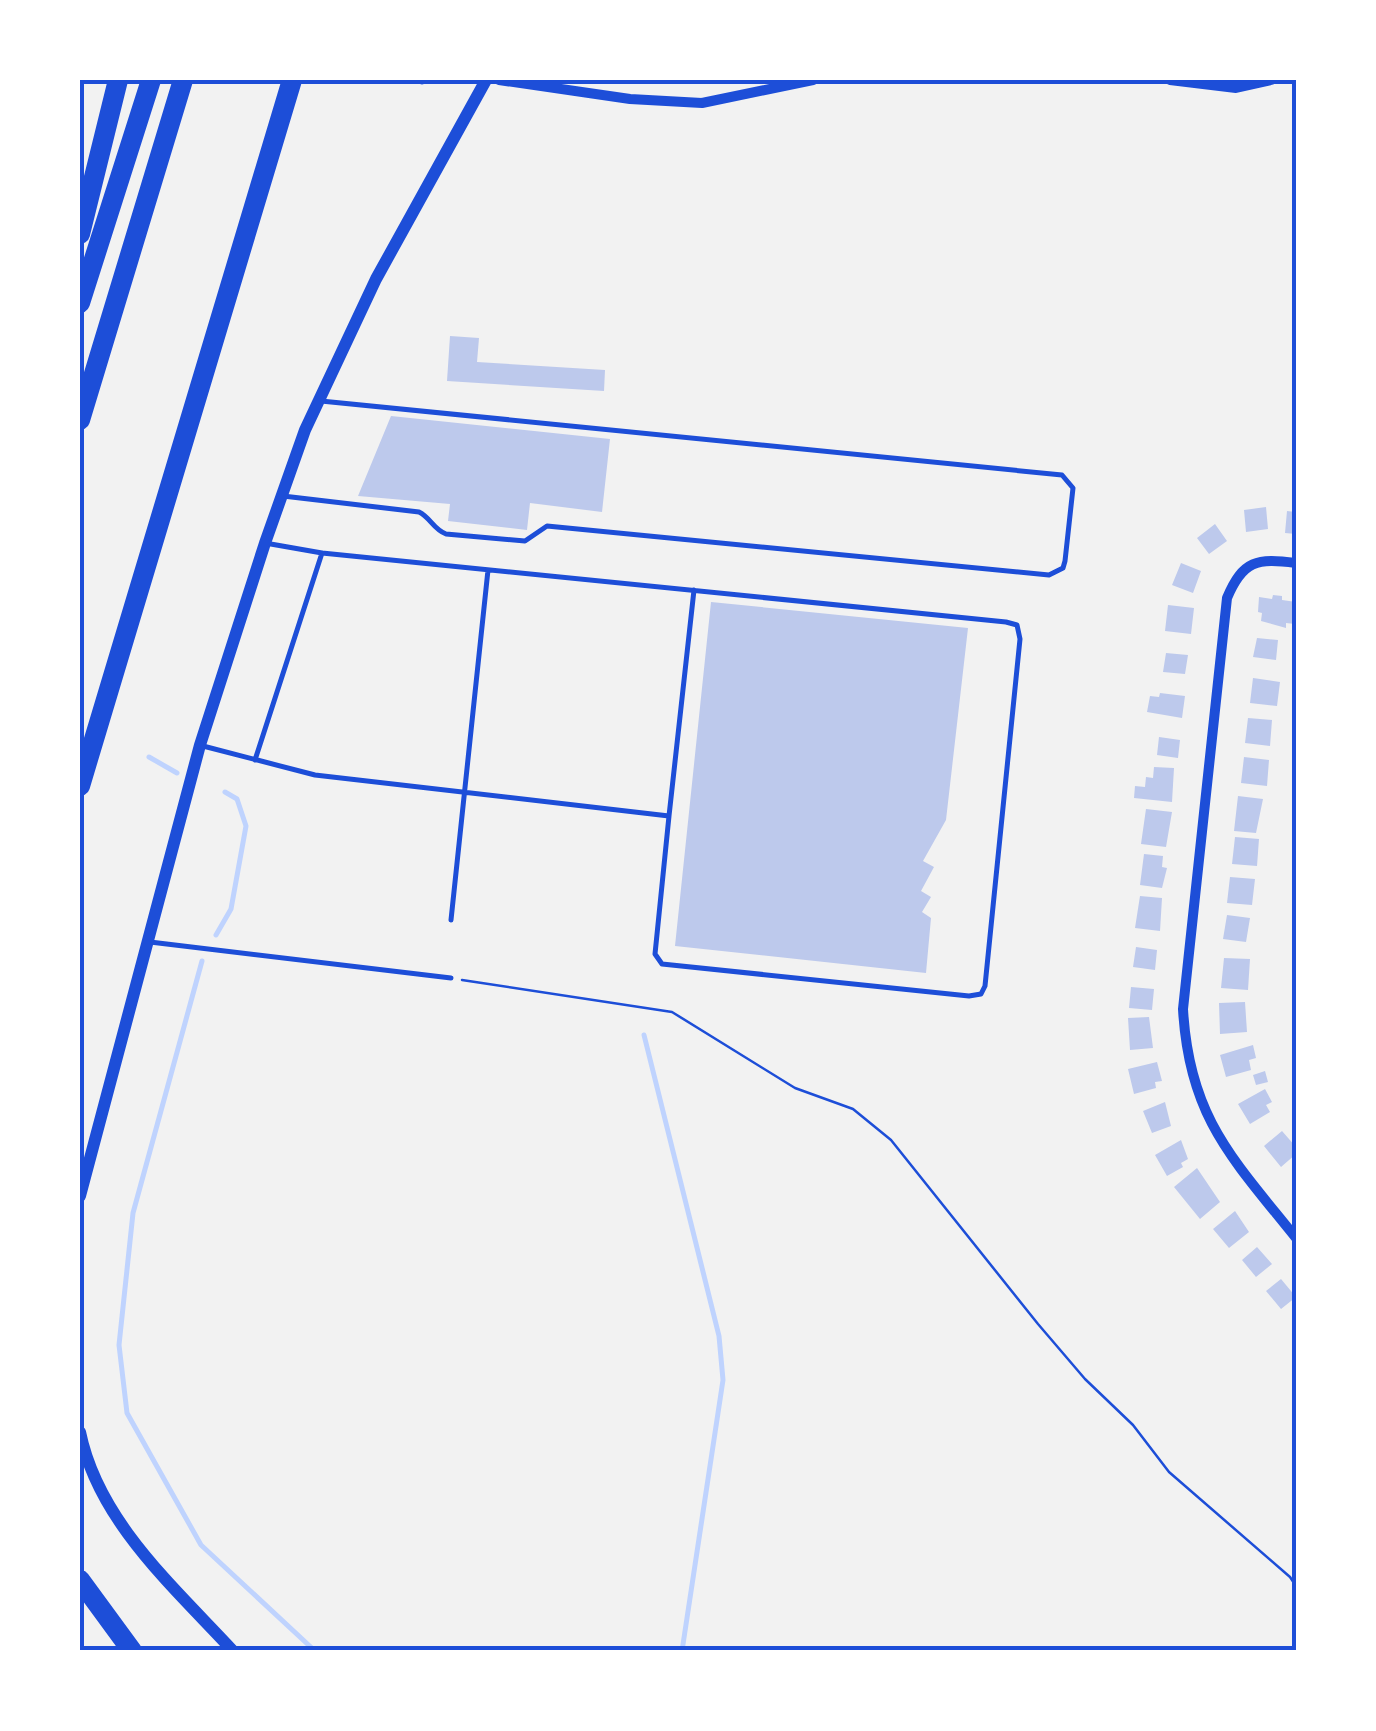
<svg xmlns="http://www.w3.org/2000/svg" width="1376" height="1731" font-family="'Archivo Narrow',sans-serif">
  <style>
    .lines { fill: none; stroke-linecap: round; stroke-linejoin: round }
    .stream { stroke: #bfd3fe; stroke-width: 5 }
    .building { fill: #bdc9ec }
    .path { stroke: #1d4ed8; stroke-width: 2.5 }
    .service { stroke: #1d4ed8; stroke-width: 5 }
    .minor { stroke: #1d4ed8; stroke-width: 10 }
    .tertiary { stroke: #1d4ed8; stroke-width: 12 }
    .motorway { stroke: #1d4ed8; stroke-width: 20 }
    .neatline { fill: none; stroke: #1d4ed8; stroke-width: 4 }
  </style>
  <rect width="100%" height="100%" fill="#f2f2f2"/>
  <g class="lines">
    <!-- stream -->
    <path class="stream" d="M149,757l28,16
      M216,935l15,-26 15,-83 -9,-27 -12,-7
      M202,961l-69,252 -14,132 8,68 74,132 114,106
      M644,1035l75,301 4,44 -41,271"/>
  </g>
  <!-- building -->
  <path class="building" d="M450,336l29,2 -2,24 128,8 -1,21 -157,-10z
    M391,416l219,23 -8,73 -72,-9 -3,27 -79,-9 2,-17 -92,-8z
    M1266,507l2,22 -22,3 -2,-22z
    M1287,511l9,1v22l-11,-1z
    M1215,524l12,17 -18,13 -12,-16z
    M1181,563l20,8 -8,22 -21,-8z
    M1273,595l9,1v4l14,2 -1,22 -9,-1v5l-25,-7 1,-8 -4,-1 1,-15 13,2z
    M711,602l257,26 -22,192 -23,41 11,6 -13,24 10,6 -9,15 9,6 -5,55 -251,-27z
    M1168,605l26,3 -3,26 -26,-3z
    M1257,638l21,2 -2,20 -23,-3z
    M1166,653l22,2 -3,19 -22,-2z
    M1253,678l27,4 -3,24 -27,-3z
    M1160,693l25,3 -3,22 -35,-6 3,-16 9,1z
    M1248,718l24,2 -2,26 -25,-3z
    M1159,737l21,3 -2,18 -21,-3z
    M1244,757l25,3 -2,26 -26,-3z
    M1154,767l20,1 -2,34 -38,-4 1,-12 10,1 1,-10 7,1z
    M1238,796l25,3 -7,34 -22,-2z
    M1146,809l26,3 -6,35 -25,-3z
    M1235,837l24,2 -2,27 -25,-2z
    M1144,854l19,2 -1,11 5,1 -5,20 -22,-3z
    M1230,877l25,2 -3,26 -25,-2z
    M1140,896l22,2 -2,33 -25,-3z
    M1227,915l23,3 -4,24 -23,-3z
    M1136,947l21,3 -2,20 -22,-3z
    M1224,958l26,1 -2,31 -27,-2z
    M1131,987l23,2 -2,21 -23,-2z
    M1245,1002l2,30 -27,2 -1,-31z
    M1149,1017l4,31 -23,2 -2,-32z
    M1253,1045l3,13 -7,2 2,10 -25,7 -6,-22z
    M1157,1062l5,19 -7,1 1,6 -22,6 -6,-25z
    M1265,1071l3,11 -12,3 -3,-10z
    M1265,1089l7,13 -6,3 4,7 -20,12 -12,-20z
    M1165,1102l6,24 -19,7 -9,-22z
    M1282,1131l14,16v7l-15,13 -17,-21z
    M1181,1140l7,19 -7,4 2,4 -16,9 -12,-21z
    M1197,1168l23,34 -20,17 -26,-32z
    M1235,1211l14,21 -20,16 -16,-19z
    M1257,1247l15,17 -16,13 -14,-17z
    M1281,1279l15,18 -15,12 -15,-18z"/>
  <g class="lines">
    <!-- path -->
    <path class="path" d="M462,980l210,32 123,76 58,21 38,31 147,184 47,55 48,46 36,47 121,105 6,9"/>
    <!-- service -->
    <path class="service" d="M422,82v-2
      M283,496l136,16c12,6 14,17 27,22l79,7 22,-15 502,49 14,-7 2,-7 8,-73 -11,-13 -741,-74
      M265,543l57,10 684,69 11,3 3,14 -35,347 -4,8 -12,2 -307,-32 -7,-10 14,-138
      M203,746l112,29 354,41 25,-226
      M255,760l67,-207
      M451,920l37,-350
      M150,942l301,36"/>
    <!-- minor -->
    <path class="minor" d="M499,80l131,19 72,4 111,-23
      M1170,80l66,8 35,-8
      M1296,563c-39,-5 -53,-3 -69,35l-44,411c6,108 49,149 113,229"/>
    <!-- tertiary -->
    <path class="tertiary" d="M80,1196l120,-451 65,-202 40,-113 71,-151 110,-199
      M80,1432c18,89 94,155 153,219"/>
    <!-- motorway -->
    <path class="motorway" d="M80,234l38,-154
      M80,303l71,-223
      M80,420l103,-340
      M80,786l212,-706
      M80,1580l52,71"/>
  </g>
  <!-- border -->
  <rect width="1376" height="1731" fill="none" stroke="#ffffff" stroke-width="165"/>
  <rect x="82" y="82" width="1212" height="1566" class="neatline"/>
</svg>
